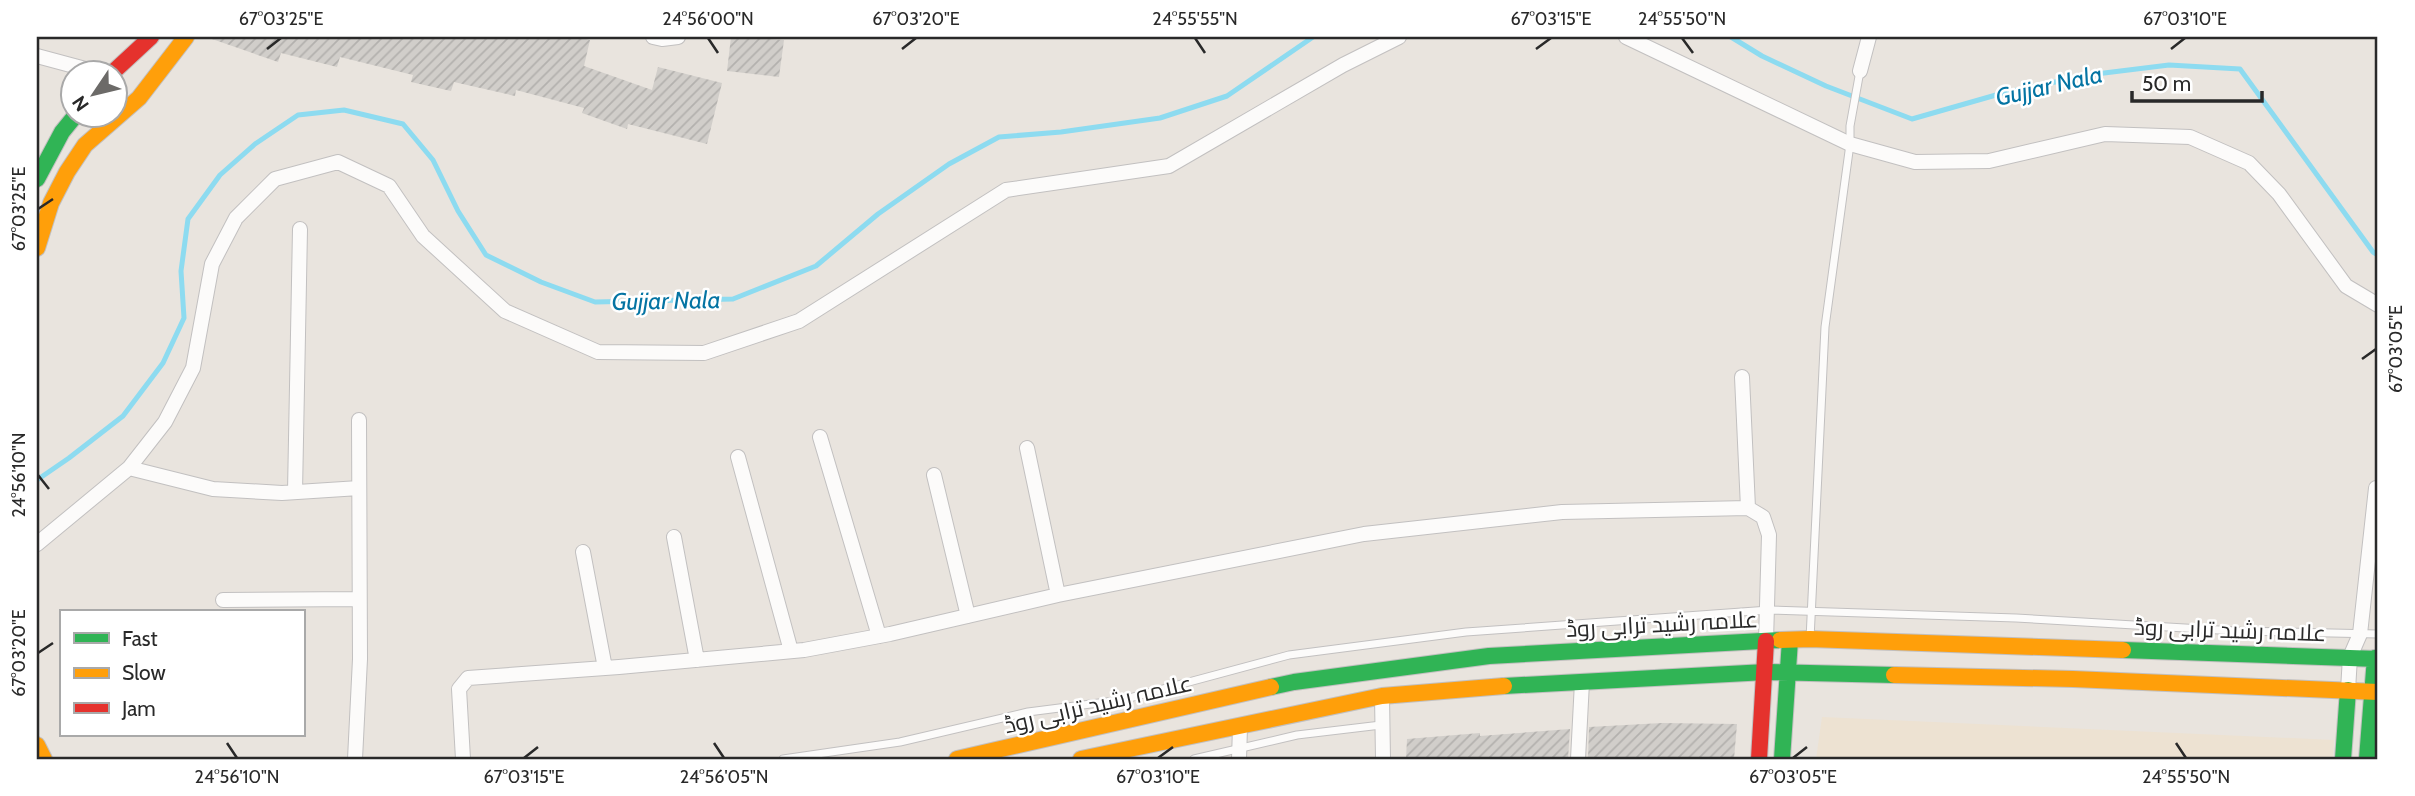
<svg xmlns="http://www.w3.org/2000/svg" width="2415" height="796" font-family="Cabin,Cairo,sans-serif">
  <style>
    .education { fill: #ede2d2 }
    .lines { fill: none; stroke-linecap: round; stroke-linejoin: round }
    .stream { stroke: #8ddbf0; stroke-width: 5 }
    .building { fill: url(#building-hatch) }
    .lane-casing { stroke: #c2c0c0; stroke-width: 9 }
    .street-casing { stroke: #c2c0c0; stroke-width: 16 }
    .fast-casing { stroke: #c2c0c0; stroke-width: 18 }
    .slow-casing { stroke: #c2c0c0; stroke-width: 18 }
    .jam-casing { stroke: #c2c0c0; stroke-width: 18 }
    .lane { stroke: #fcfbfa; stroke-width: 7 }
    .street { stroke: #fcfbfa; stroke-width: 14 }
    .fast { stroke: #30b455; stroke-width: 16 }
    .slow { stroke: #ff9f0a; stroke-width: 16 }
    .jam { stroke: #e5322d; stroke-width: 16 }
    .ticks { fill: none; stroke: #292929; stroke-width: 2.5 }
    .labels { text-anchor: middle; stroke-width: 5; stroke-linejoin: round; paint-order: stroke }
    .street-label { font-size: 23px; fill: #292929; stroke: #fff }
    .water-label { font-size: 24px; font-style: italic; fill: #0474a3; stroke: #fff }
    .neatline { fill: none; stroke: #292929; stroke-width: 2.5 }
    .ticks-label { font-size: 18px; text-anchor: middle; fill: #292929 }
  </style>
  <defs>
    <pattern id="building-hatch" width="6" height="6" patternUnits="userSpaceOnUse" patternTransform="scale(1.75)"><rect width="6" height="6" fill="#d1ceca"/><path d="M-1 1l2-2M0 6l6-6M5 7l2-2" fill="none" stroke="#b3b1ae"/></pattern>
  </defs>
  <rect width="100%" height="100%" fill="#e9e4de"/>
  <!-- education -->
  <path class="education" d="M1822,717l512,23 -1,19h-517z"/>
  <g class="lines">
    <!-- stream -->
    <path class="stream" d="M1731,37l31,19 64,30 86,33 91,-26 85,-18 81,-10 71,4 133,183 5,3
      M37,480l32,-22 54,-42 40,-53 21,-45 -3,-47 7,-52 32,-44 35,-31 43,-29 46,-5 59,14 30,36 25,51 28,44 55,27 54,20 138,-3 83,-33 62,-52 71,-50 50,-27 62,-5 99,-14 67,-22 86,-59"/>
  </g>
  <!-- building -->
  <path class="building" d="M212,37h366l12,3 -6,26 68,24 6,-23 64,16 -15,61 -79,-20 -1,5 -45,-16 2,-5 -68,-18 -1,6 -61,-14 -3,9 -40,-9 2,-7 -73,-18 -3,10 -56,-14 -3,9 -66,-23z
    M731,37l53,3 -5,37 -52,-6z
    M1662,723l75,1 -3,35h-146l1,-32z
    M1570,729l-2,30h-162l1,-20 73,-6v3z"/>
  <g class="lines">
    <defs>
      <path id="lane" d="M1810,639l15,-312 25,-183v-18l10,-55
        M783,759l117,-17 128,-30 94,-12 167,-45 177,-23 303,-22 247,8 220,13 142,3
        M1194,759l103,-24 84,-10"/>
      <path id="street" d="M653,37l9,2 16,-2
        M1626,37l224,107 65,18 74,-1 116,-27 85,3 59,26 30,31 67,92 32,19
        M37,56l67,18
        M1860,71l9,-34
        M1742,377l6,131
        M820,437l59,199
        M1027,448l31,147
        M738,457l53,194
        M129,468l84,21 69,4 77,-5
        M934,475l34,141
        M295,492l5,-263
        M674,537l23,123
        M37,544l92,-76 36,-46 28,-54 19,-104 24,-46 39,-39 63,-17 51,24 34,50 82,75 93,41 106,1 95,-32 207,-131 163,-24 174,-101 56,-28
        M583,552l22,116
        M223,600l136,-1
        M2348,690l2,-33 10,-23 16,-146h2
        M1382,696l1,63
        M355,759l5,-100 -1,-239
        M463,759l-4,-70 9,-11 151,-11 185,-17 86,-16 168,-39 306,-61 198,-22 186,-4 15,9 6,18 -3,106
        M1239,759l1,-32
        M1578,759l4,-77"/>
      <path id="fast" d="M37,179l25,-47 13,-16
        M2123,650l255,9
        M1504,686l262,-14 128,3
        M1271,687l23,-5 195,-26 291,-16
        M1782,759l8,-119
        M2343,759l5,-69
        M2367,759l8,-101"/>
      <path id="slow" d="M37,248l14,-45 16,-31 18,-27 54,-47 47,-61
        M1780,640l30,-1 313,11
        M1894,675l179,4 305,13
        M37,745l7,14
        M957,759l314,-72
        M1081,759l301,-63 122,-10"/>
      <path id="jam" d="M111,74l40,-37
        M1759,759l7,-118"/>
    </defs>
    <!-- lane casing -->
    <use href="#lane" class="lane-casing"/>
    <!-- street casing -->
    <use href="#street" class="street-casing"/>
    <!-- fast casing -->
    <use href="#fast" class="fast-casing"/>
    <!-- slow casing -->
    <use href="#slow" class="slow-casing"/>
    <!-- jam casing -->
    <use href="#jam" class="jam-casing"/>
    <!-- lane -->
    <use href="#lane" class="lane"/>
    <!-- street -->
    <use href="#street" class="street"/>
    <!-- fast -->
    <use href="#fast" class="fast"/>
    <!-- slow -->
    <use href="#slow" class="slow"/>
    <!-- jam -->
    <use href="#jam" class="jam"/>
  </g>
  <!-- ticks -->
  <path class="ticks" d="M708,38l10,15M1195,38l10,15M1682,38l11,15M267,49l14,-11M902,49l14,-11M1536,49l15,-11M2171,49l14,-11M38,209l15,-10M2362,359l14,-10M38,475l11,14M38,653l15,-10M227,743l10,15M714,743l10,15M2176,743l10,15M524,758l14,-11M1158,758l15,-11M1793,758l14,-11"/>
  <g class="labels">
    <!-- street labels -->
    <g class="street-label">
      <text transform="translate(1662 624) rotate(-3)" y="8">علامہ رشید ترابی روڈ</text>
      <text transform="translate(2230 630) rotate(2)" y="8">علامہ رشید ترابی روڈ</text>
      <text transform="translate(1098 704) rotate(-13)" y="8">علامہ رشید ترابی روڈ</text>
    </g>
    <!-- water labels -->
    <g class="water-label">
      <text transform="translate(2049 86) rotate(-13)" y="8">Gujjar Nala</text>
      <text transform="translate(666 301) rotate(-1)" y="8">Gujjar Nala</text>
    </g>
  </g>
  <!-- border -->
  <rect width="2415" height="796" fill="none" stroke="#ffffff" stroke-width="77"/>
  <!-- legend -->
  <rect x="60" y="610" width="245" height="126" fill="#ffffff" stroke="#a9a9a9" stroke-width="2"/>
  <rect x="74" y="633" width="35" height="10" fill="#30b455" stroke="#a9a9a9" stroke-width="2"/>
  <text x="122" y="646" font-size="21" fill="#292929">Fast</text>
  <rect x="74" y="668" width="35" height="10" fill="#ff9f0a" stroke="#a9a9a9" stroke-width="2"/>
  <text x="122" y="680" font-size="21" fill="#292929">Slow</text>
  <rect x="74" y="703" width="35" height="10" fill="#e5322d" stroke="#a9a9a9" stroke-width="2"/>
  <text x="122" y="716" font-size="21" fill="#292929">Jam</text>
  <!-- north arrow -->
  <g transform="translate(94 94) rotate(235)"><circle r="33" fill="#ffffff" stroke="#a9a9a9" stroke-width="2"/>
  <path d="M0-5L12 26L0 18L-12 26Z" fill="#6c6a68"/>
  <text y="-10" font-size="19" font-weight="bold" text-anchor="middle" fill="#292929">N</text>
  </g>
  <!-- scale -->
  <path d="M2132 91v10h130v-10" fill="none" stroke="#292929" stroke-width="3.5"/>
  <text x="2142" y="91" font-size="21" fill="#292929" stroke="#ffffff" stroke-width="5" paint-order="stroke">50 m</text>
  <rect x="38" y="38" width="2338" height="720" class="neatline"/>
  <g class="ticks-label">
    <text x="281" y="25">67°03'25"E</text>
    <text x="708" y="25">24°56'00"N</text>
    <text x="916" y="25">67°03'20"E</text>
    <text x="1195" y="25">24°55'55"N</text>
    <text x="1551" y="25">67°03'15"E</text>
    <text x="1682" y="25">24°55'50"N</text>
    <text x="2185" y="25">67°03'10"E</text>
    <text transform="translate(19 209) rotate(-90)" y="6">67°03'25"E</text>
    <text transform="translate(2396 349) rotate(-90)" y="6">67°03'05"E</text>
    <text transform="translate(19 475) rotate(-90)" y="6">24°56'10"N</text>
    <text transform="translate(19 653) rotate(-90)" y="6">67°03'20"E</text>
    <text x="237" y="783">24°56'10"N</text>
    <text x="524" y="783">67°03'15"E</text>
    <text x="724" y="783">24°56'05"N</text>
    <text x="1158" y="783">67°03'10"E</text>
    <text x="1793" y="783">67°03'05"E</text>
    <text x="2186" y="783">24°55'50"N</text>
  </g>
</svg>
